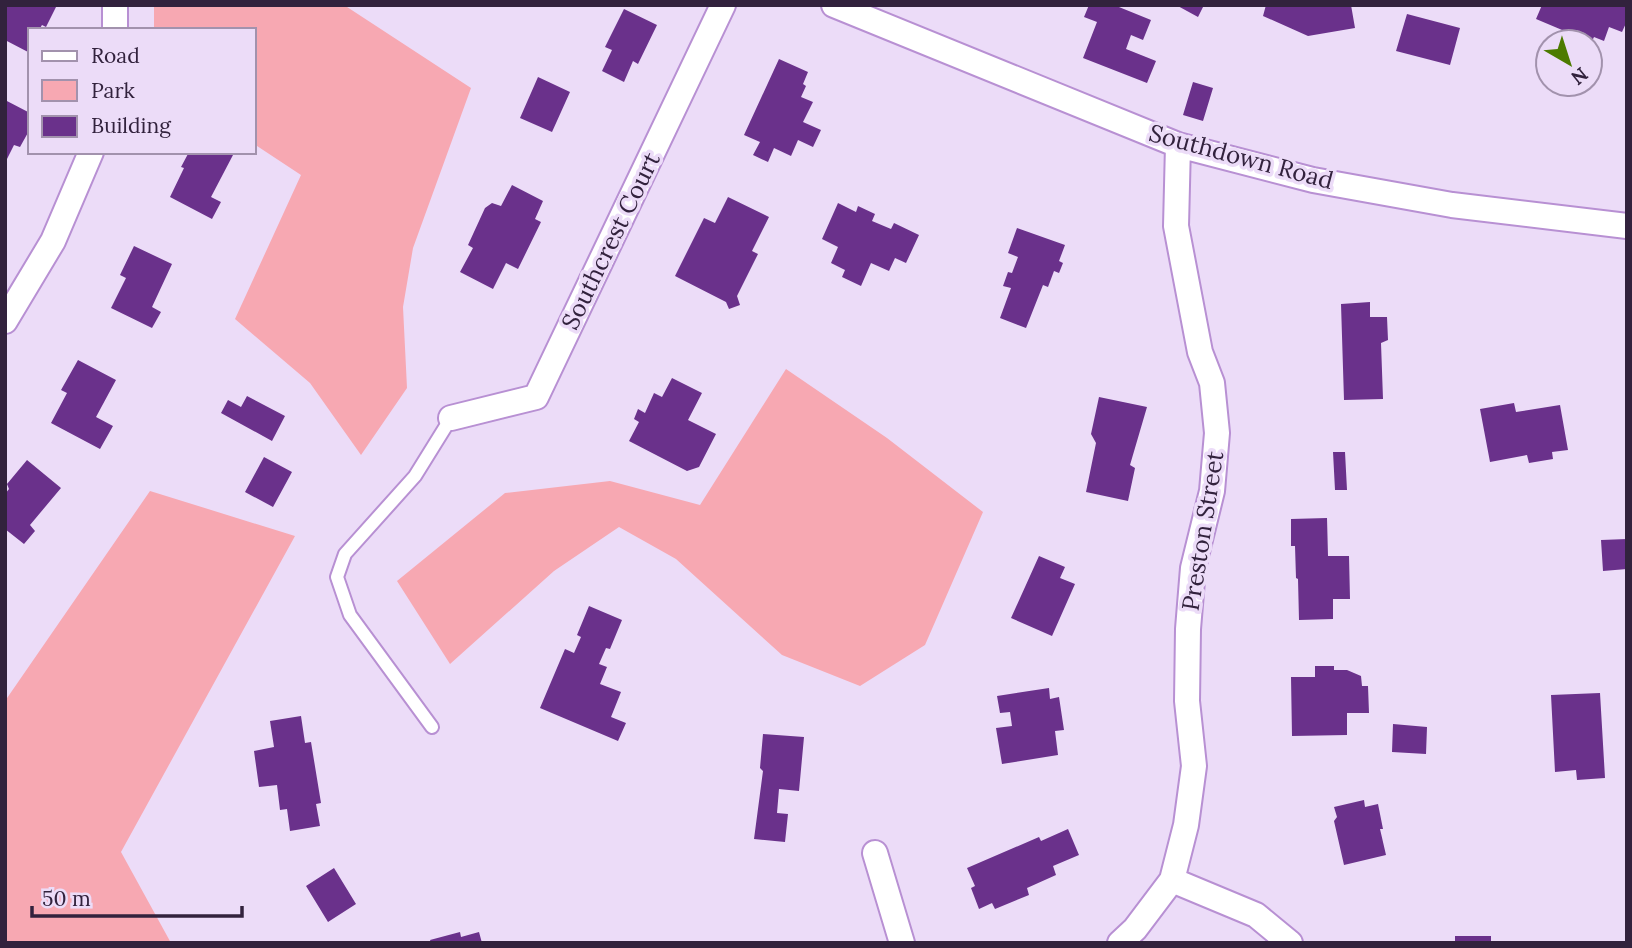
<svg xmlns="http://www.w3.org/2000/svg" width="1632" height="948" font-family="Lora,serif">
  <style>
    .green { fill: #f7a8b2 }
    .building { fill: #6a318b }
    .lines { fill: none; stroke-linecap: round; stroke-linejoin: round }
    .lane-casing { stroke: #b890d3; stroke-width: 16 }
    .street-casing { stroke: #b890d3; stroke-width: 28 }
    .lane { stroke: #fff; stroke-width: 12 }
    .street { stroke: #fff; stroke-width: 24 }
    .labels { text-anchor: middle; stroke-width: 7; stroke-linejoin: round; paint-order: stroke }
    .street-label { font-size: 24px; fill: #32223d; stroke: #ecdcf8 }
  </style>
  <rect width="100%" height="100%" fill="#ecdcf8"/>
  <!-- green -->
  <path class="green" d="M154,5h190l127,83 -58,160 -10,59 4,81 -46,67 -51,-72 -75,-64 66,-144 -47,-31v-114h-100z
    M786,369l101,69 96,74 -58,133 -65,41 -78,-31 -106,-96 -57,-32 -65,44 -104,93 -53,-83 108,-88 105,-12 90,24z
    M150,491l145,45 -174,316 50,91h-166v-242z"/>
  <!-- building -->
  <path class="building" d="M8,5h49l-11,22 -4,-2 -3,5h-9l-2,22 -23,-12v-29z
    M1089,5h25l37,15 -8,20 -12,-5 -5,14 30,12 -9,22 -64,-25 14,-36 -13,-5z
    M1176,5h28l-6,12z
    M1266,5h85l4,23 -47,8 -45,-20z
    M1542,5h85v16l-5,11 -13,-5 -5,14 -10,-4 -2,4 -10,-4 2,-4 -8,-3 -2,5 -38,-16z
    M624,9l33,16 -19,39 -5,-3 -9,21 -22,-11 10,-21 -7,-3z
    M1407,14l53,14 -10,37 -54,-14z
    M779,59l29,13 -5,12 3,2 -5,11 12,5 -10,20 18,8 -8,17 -15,-7 -7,16 -17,-8 -6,14 -15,-7 7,-13 -16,-7z
    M538,77l32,15 -18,40 -32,-14z
    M1193,82l20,6 -10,33 -20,-6z
    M5,100l25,13v16l-10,18 -6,-2 -9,18z
    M189,152h38l6,3 -22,42 10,5 -9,17 -42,-22 14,-29 -3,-1z
    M512,185l31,16 -8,18 6,3 -23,47 -12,-6 -13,26 -33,-17 13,-24 -5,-3 17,-37 7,-5 9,3z
    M728,197l41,20 -17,34 6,3 -21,42 3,9 -11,4 -3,-7 -51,-26 29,-58 11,5z
    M838,203l18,9 2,-6 17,8 -3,7 19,8 3,-6 25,12 -13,28 -11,-5 -6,13 -18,-8 -10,23 -19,-9 3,-7 -14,-7 7,-16 -16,-8z
    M1017,228l48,17 -6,16 4,2 -4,10 -5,-2 -6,16 -5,-2 -17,43 -26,-10 11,-30 -8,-2 5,-14 4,1 6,-16 -10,-4z
    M134,246l38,18 -20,43 9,5 -9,16 -41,-20 15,-30 -6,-3z
    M1370,302v15h17l1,23 -7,3 2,56 -39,1 -3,-96z
    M78,360l38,20 -20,37 17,9 -13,23 -49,-26 16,-30 -6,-3z
    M672,378l30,15 -14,27 28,14 -17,33 -12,4 -58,-30 10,-19 -5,-3 4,-10 7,4 9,-20 8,4z
    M247,396l38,20 -13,25 -51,-28 7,-13 13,7z
    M1099,397l48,10 -17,58 5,3 -7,33 -42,-9 10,-49 -5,-9z
    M1514,403l2,9 44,-7 8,45 -16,2 1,7 -24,4 -2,-8 -37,7 -10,-53z
    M1333,452h12l2,38h-12z
    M264,457l28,15 -19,35 -28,-15z
    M27,460l34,28 -31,37 5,6 -11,13 -19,-15v-35l4,-5 -2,-5z
    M1327,518l1,38h21l1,43h-17v20l-34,1 -1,-41 -2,-1 -1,-32h-4v-27z
    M1627,539v30l-24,2 -2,-31z
    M1039,556l26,11 -5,11 15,6 -23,52 -41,-18z
    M589,606l33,14 -12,29 -4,-1 -7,16 8,3 -7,17 21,8 -10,25 15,6 -8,18 -78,-33 25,-59 9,4 7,-16 -4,-2z
    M1315,666h19v4h13l14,6 1,10h6l1,27h-22v22l-55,1 -1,-59h24z
    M1049,688l1,11 9,-2 5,33 -9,1 3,24 -56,9 -6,-36 16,-2 -2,-14 -10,1 -3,-17z
    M1600,693l5,85 -28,2 -1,-10 -21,2 -4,-77z
    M301,716l4,27 6,-1 10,61 -5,1 4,22 -30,5 -3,-22 -7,1 -3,-25 -18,2 -5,-36 20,-4 -4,-26z
    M1393,724l34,3 -1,27 -34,-2z
    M763,734l41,3 -5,54 -20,-2 -2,24 11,1 -3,28 -31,-3 9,-68 -3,-3z
    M1364,800l1,7 13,-3 5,25h-3l6,26 -42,10 -10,-44 3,-4 -3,-10z
    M1068,829l11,26 -26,11 3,9 -29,13 2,7 -34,14 -3,-6 -13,6 -8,-21 4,-2 -8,-18 72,-31 2,4z
    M334,868l22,36 -28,18 -22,-36z
    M460,932l1,5 18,-5 3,11h-51l-1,-3z
    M1455,936h36v7h-36z"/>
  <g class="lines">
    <defs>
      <path id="lane" d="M432,727l-82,-112 -13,-38 8,-23 70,-78 36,-58"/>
      <path id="street" d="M115,5v25
        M834,5l344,140 135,35 139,25 175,21
        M5,321l48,-80 38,-89
        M451,418l85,-21 187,-392
        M875,853l27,90
        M1172,880l84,35 34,28
        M1120,943l15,-14 37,-49 14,-55 8,-59 -7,-65 1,-72 5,-61 19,-77 5,-58 -5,-50 -12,-31 -24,-126 2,-81"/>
    </defs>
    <!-- lane casing -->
    <use href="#lane" class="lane-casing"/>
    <!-- street casing -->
    <use href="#street" class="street-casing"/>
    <!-- lane -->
    <use href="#lane" class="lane"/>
    <!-- street -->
    <use href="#street" class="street"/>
  </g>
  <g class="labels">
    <!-- street labels -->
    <g class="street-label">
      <text transform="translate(1241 157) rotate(15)" y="8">Southdown Road</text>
      <text transform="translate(611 241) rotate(-64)" y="8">Southcrest Court</text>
      <text transform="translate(1203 531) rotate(-81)" y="8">Preston Street</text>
    </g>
  </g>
  <!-- border -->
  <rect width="1632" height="948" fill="none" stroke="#32223d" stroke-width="14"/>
  <!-- legend -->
  <rect x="28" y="28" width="228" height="126" fill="#ecdcf8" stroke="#a292ad" stroke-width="2"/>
  <rect x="42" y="51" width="35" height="10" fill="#ffffff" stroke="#a292ad" stroke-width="2"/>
  <text x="91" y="63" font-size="21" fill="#32223d">Road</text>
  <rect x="42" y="80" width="35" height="21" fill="#f7a8b2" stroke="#a292ad" stroke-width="2"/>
  <text x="91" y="98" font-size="21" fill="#32223d">Park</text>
  <rect x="42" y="116" width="35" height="21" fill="#6a318b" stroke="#a292ad" stroke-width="2"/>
  <text x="91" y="133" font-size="21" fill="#32223d">Building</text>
  <!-- north arrow -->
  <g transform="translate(1569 63) rotate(141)"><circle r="33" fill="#ecdcf8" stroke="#a292ad" stroke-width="2"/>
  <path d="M0-5L12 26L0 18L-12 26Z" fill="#4d7b00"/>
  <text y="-10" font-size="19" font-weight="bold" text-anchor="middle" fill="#32223d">N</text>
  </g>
  <!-- scale -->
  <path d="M32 906v10h210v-10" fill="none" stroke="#32223d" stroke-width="3.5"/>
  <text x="42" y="906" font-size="21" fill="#32223d" stroke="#ecdcf8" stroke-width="5" paint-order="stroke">50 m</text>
</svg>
